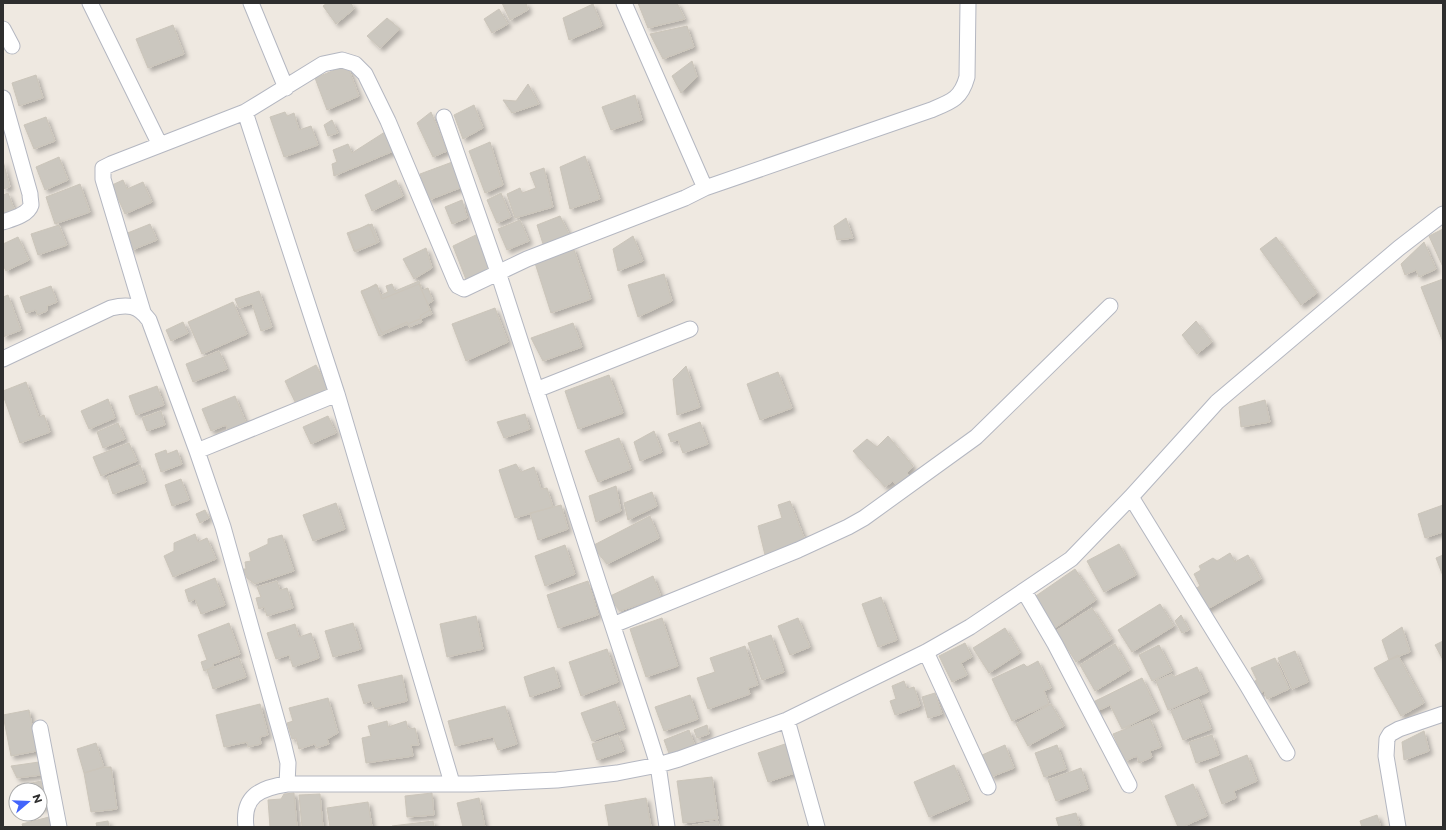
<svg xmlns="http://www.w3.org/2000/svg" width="1446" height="830" font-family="Montserrat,sans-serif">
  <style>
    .building { fill: #cbc7bf; stroke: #cbc5ba; filter: url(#shadow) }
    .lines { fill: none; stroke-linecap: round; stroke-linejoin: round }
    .minor-casing { stroke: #b4b7c1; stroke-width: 17 }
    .minor { stroke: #fff; stroke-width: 15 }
  </style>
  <defs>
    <filter id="shadow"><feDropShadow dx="3.5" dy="3.5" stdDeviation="2" flood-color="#0004"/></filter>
  </defs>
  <rect width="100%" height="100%" fill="#efe9e1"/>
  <!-- building -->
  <path class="building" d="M327,3h24l3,6 -18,15 -13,-18z
    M502,3h24l2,7 -18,10z
    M638,3h39l8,16 -37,9z
    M593,4l9,22 -33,14 -6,-22z
    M499,9l9,15 -16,9 -8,-14z
    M387,18l13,11 -20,19 -13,-12z
    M173,25l11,29 -36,14 -12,-29z
    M687,26l7,21 -31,12 -13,-25z
    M692,61l5,16 -16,16 -9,-17z
    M347,65l12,31 -32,14 -12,-32z
    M36,75l7,23 -24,8 -7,-23z
    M528,84l11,20 -27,9 -9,-13 13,1z
    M635,95l7,25 -31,10 -9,-23z
    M474,105l9,23 -20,11 -9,-24z
    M285,112l2,4 7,-3 5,17 12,-4 7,19 -34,12 -14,-40z
    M431,112l16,39 -14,6 -16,-34z
    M46,117l9,24 -21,8 -10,-24z
    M332,120l6,13 -10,3 -4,-11z
    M388,130l8,20 -62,26 -2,-12 5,-2 -4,-12 15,-6 4,9z
    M490,142l13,43 -18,8 -16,-42z
    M585,156l15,43 -30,10 -10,-42z
    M59,157l9,23 -23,10 -9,-23z
    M3,161l7,26 -7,2z
    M455,161l10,25 -36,14 -9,-26z
    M544,168l9,39 -38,11 -8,-24 13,-6 2,5 14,-5 -6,-15z
    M123,180l4,9 16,-7 9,20 -27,12 -13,-29z
    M396,180l7,16 -31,15 -7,-16z
    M80,184l10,28 -35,12 -9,-27z
    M8,193l7,18 -12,4v-20z
    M501,193l10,24 -14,6 -10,-23z
    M462,200l5,18 -15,6 -7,-17z
    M560,216l10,20 -26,11 -7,-22z
    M846,218l7,20 -16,2 -3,-14z
    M520,220l9,21 -22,9 -9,-21z
    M150,224l7,16 -25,10 -7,-16z
    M369,224l8,19 -22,9 -6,-18z
    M372,224l7,18 -25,9 -7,-18z
    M59,225l8,20 -29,10 -7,-21z
    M1443,229v38l-14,-31z
    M480,233l12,35 -25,14 -14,-36z
    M633,236l10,25 -25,10 -5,-22z
    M18,237l11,23 -23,11 -3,-6v-21z
    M1276,237l41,56 -16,12 -41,-56z
    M1424,242l12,27 -17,8 -3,-7 -11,5 -4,-11z
    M573,247l18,52 -40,14 -16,-50z
    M426,248l6,20 -18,11 -11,-20z
    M664,274l8,27 -34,16 -10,-32z
    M1443,279v63l-22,-55z
    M419,281l3,9 6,-2 5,13 -5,3 2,6 -10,6 2,6 -13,5 -2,-5 -25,11 -21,-41 15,-8 5,11 7,-3 -2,-6 6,-2 3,7z
    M419,284l13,30 -53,22 -18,-45 16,-6 5,14z
    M51,286l6,16 -10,4v5l-10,4 -1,-5 -10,3 -6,-16z
    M259,291l13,36 -11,4 -9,-27 -13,4 -4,-9z
    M8,295l13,35 -18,7v-40z
    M233,302l14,32 -45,20 -14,-32z
    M495,308l13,34 -42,19 -14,-37z
    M1196,321l16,21 -15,12 -15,-19z
    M183,322l5,11 -17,8 -5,-11z
    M573,323l9,24 -39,14 -12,-23z
    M219,351l8,18 -34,13 -7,-18z
    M316,365l13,25 -32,16 -12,-25z
    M686,366l14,41 -23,8 -4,-36z
    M778,372l14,36 -32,12 -13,-36z
    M609,375l14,38 -45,16 -13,-38z
    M26,382l13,35 5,-2 6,17 -30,11 -17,-48v-4z
    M157,386l7,19 -28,10 -7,-19z
    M235,396l12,29 -19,7 -2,-7 -15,6 -9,-22z
    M108,399l7,19 -26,11 -8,-18z
    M1265,400l5,22 -29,5 -2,-20z
    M161,411l4,14 -18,6 -5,-13z
    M525,414l5,15 -26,9 -7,-16z
    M328,416l8,17 -25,11 -8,-17z
    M700,422l8,22 -25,9 -5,-13 -7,2 -3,-8z
    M118,423l7,16 -22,9 -6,-16z
    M654,431l8,21 -22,9 -6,-19z
    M888,436l25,30 -6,7 4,4 -13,10 -5,-6 -8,6 -32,-36 14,-12 10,8z
    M619,438l12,31 -33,13 -13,-31z
    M129,443l8,18 -36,15 -8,-19z
    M166,450l1,4 10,-4 5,14 -21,8 -6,-18z
    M516,464l5,8 13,-5 7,22 6,-1 6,19 -38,11 -16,-48z
    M140,465l6,17 -33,12 -6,-17z
    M181,479l8,21 -17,6 -7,-21z
    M616,486l5,25 -25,11 -7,-26z
    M652,492l5,14 -29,14 -4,-17z
    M790,501l15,39 -40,15 -7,-29 24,-8 -4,-13z
    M336,503l9,26 -32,12 -10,-26z
    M561,505l7,24 -30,11 -8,-27z
    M1443,505v27l-18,6 -7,-24z
    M205,510l4,8 -9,5 -4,-9z
    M650,516l9,22 -52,26 -15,-18z
    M195,534l3,8 9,-4 9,21 -43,18 -9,-21 10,-5v-8z
    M282,535l12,36 -39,13 -8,-6 -4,-9h3l-1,-7 6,-1 -2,-8 19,-9v-5z
    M1119,544l17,31 -32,17 -17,-31z
    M565,545l10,29 -30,12 -10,-30z
    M1230,553l5,9 13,-7 13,24 -57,32 -11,-21 7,-4 -6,-12 7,-4 -2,-4 14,-8 4,3z
    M1443,555v21l-7,-18z
    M1075,569l21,31 -46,31 -20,-31z
    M653,576l8,21 -41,14 -12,-14z
    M215,578l10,27 -24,9 -6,-15 -6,3 -4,-12z
    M277,581l3,9 7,-2 6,20 -26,8 -3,-9 -5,2 -3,-11 5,-1 -4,-10z
    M588,581l10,34 -40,13 -11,-33z
    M881,597l16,43 -19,7 -16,-43z
    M1160,604l14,22 -42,26 -14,-22z
    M1092,608l20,31 -36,23 -20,-31z
    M1181,615l8,15 -7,3 -7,-12z
    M476,616l7,33 -36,8 -7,-33z
    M662,618l16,48 -32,11 -16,-48z
    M798,618l12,29 -20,8 -12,-29z
    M229,623l11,31 -27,10v3l-9,4 -3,-9 6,-2 -9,-25z
    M353,623l8,26 -28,8 -8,-26z
    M295,624l4,13 12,-4 8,25 -26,9 -4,-12 -13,4 -9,-26z
    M1402,627l8,25 -21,8 -7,-20z
    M1005,628l15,25 -31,20 -16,-25z
    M771,635l13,37 -22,8 -14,-37z
    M1443,641v19l-8,-15z
    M965,643l7,14 -11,6 6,12 -15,7 -13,-26z
    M1115,644l15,26 -35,21 -15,-26z
    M1159,645l13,26 -20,10 -13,-26z
    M745,646l13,39 -10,3 2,6 -42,15 -11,-31 18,-6 -5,-14z
    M607,649l11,33 -37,14 -12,-34z
    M1295,651l13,31 -16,7 -14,-31z
    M1398,655l26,48 -23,13 -27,-48z
    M239,658l7,19 -33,12 -6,-19z
    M1275,658l14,31 -22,10 -3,-8 -8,4 -5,-12 6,-3 -6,-12z
    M1038,661l13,27 -7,3 5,13 -37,17 -20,-42 32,-15 3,3z
    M554,667l6,20 -30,10 -6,-20z
    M1197,667l11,25 -40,18 -12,-29 16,-7 2,3z
    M402,675l5,26 -32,8 -4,-8 -7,3 -6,-19z
    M1142,678l16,33 -36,18 -12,-24 -19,9 -4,-9z
    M904,681l3,8 7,-2 6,19 -25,9 -5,-14 6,-2 -4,-13z
    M935,693l7,21 -14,4 -6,-21z
    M690,695l8,24 -34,12 -9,-24z
    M328,698l10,35 -11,6 2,5 -13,4 -1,-4 -16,5 -3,-11 -4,1 -5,-16 6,-2 -4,-13z
    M1199,699l12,30 -28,11 -12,-29z
    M615,701l10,28 -33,12 -11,-28z
    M260,704l8,31 -8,2 1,7 -13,3 -1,-5 -23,5 -8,-32z
    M1051,704l13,22 -36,20 -12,-22z
    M505,706l12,38 -19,6 -5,-13 -38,9 -7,-25z
    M29,710l8,41 -26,5 -8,-41z
    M1150,719l11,28 -11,4 2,6 -13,6 -2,-7 -12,5 -12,-27z
    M387,721l1,6 18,-6 2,8 7,-1 4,17h-8l2,11 -47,7 -4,-25 9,-2 -3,-10z
    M707,725l2,9 -12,4 -3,-8z
    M689,730l7,19 -25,10 -7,-19z
    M1424,731l5,20 -25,9 -2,-18z
    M618,735l6,16 -27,9 -5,-16z
    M1212,735l7,20 -23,8 -7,-21z
    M96,743l8,24 -20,6 -7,-24z
    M785,744l10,29 -27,9 -10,-29z
    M1005,745l9,23 -23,9 -9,-22z
    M1057,745l9,24 -22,8 -9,-24z
    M1247,755l10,26 -23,10 2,7 -14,6 -13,-34z
    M39,762l2,13 -24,3 -6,-12z
    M954,765l15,35 -40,17 -15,-35z
    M104,767h7l6,42 -26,3 -7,-39z
    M1081,768l7,21 -32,12 -8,-21z
    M712,777l6,42 -35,4 -6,-42z
    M41,781l5,26 -6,1v-18h-22l-1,-4z
    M1193,784l14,32 -25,11h-4l-13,-31z
    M294,793l3,34h-27l-2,-27 13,-1 3,-5z
    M432,793l2,22 -27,2 -2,-21z
    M320,794l3,33h-21l-3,-32z
    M479,798l6,29h-22l-6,-24z
    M646,798l5,29h-42l-4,-22z
    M368,802l4,25h-42l-3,-19z
    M1076,813l4,12 -6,2h-15l-3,-9z
    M1377,815l4,12h-19l-2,-6z
    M49,817l3,10h-29l-1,-3z
    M108,821l1,6h-12l-1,-4z
    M433,821l1,6h-41l-1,-1z
    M718,821l1,6h-36z"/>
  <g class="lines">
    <defs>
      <path id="minor" d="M90,3l70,142 85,-33 78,-48 19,-4 13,4 10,10 23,47 68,162 2,3 6,3 63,-30 158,-61 20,-10 -81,-185
        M251,3l35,85
        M3,29l9,17
        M3,98l27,96c0,4 1,8 1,11 -3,10 -19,14 -28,17
        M245,112l92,282 115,389
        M444,117l54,155 101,312 48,146 11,35 9,62
        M705,188l226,-78c20,-8 30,-11 36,-33l1,-74
        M143,312l-40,-133v-11l8,-4 49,-19
        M3,359l108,-51c17,-4 27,-3 38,12l48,131 26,76 60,215 5,21 -1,21
        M536,390l154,-61
        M197,451l140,-57
        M1131,497l116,188 40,68
        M1024,591l31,53 74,141
        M613,625l185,-75 50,-23 16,-9 112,-81 134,-131
        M926,652l62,135
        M787,720l30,107
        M40,728l19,99
        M246,827c-4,-31 14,-39 41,-43h185l85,-4 60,-7 41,-8 21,-6 108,-39 139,-68 44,-25 101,-68 60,-62 86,-95 182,-154 44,-34
        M1398,827l-12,-71 1,-17 3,-5 9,-5 44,-15"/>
    </defs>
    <!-- minor casing -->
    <use href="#minor" class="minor-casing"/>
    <!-- minor -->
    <use href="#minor" class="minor"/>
  </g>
  <!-- border -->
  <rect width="1446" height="830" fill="none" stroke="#2e2e2e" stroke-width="8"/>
  <!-- north arrow -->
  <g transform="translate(28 802) rotate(71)"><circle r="19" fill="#ffffff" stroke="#ababab"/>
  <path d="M0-3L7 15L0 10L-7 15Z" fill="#4264fb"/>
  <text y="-6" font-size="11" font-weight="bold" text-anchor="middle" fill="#2e2e2e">N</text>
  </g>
</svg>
